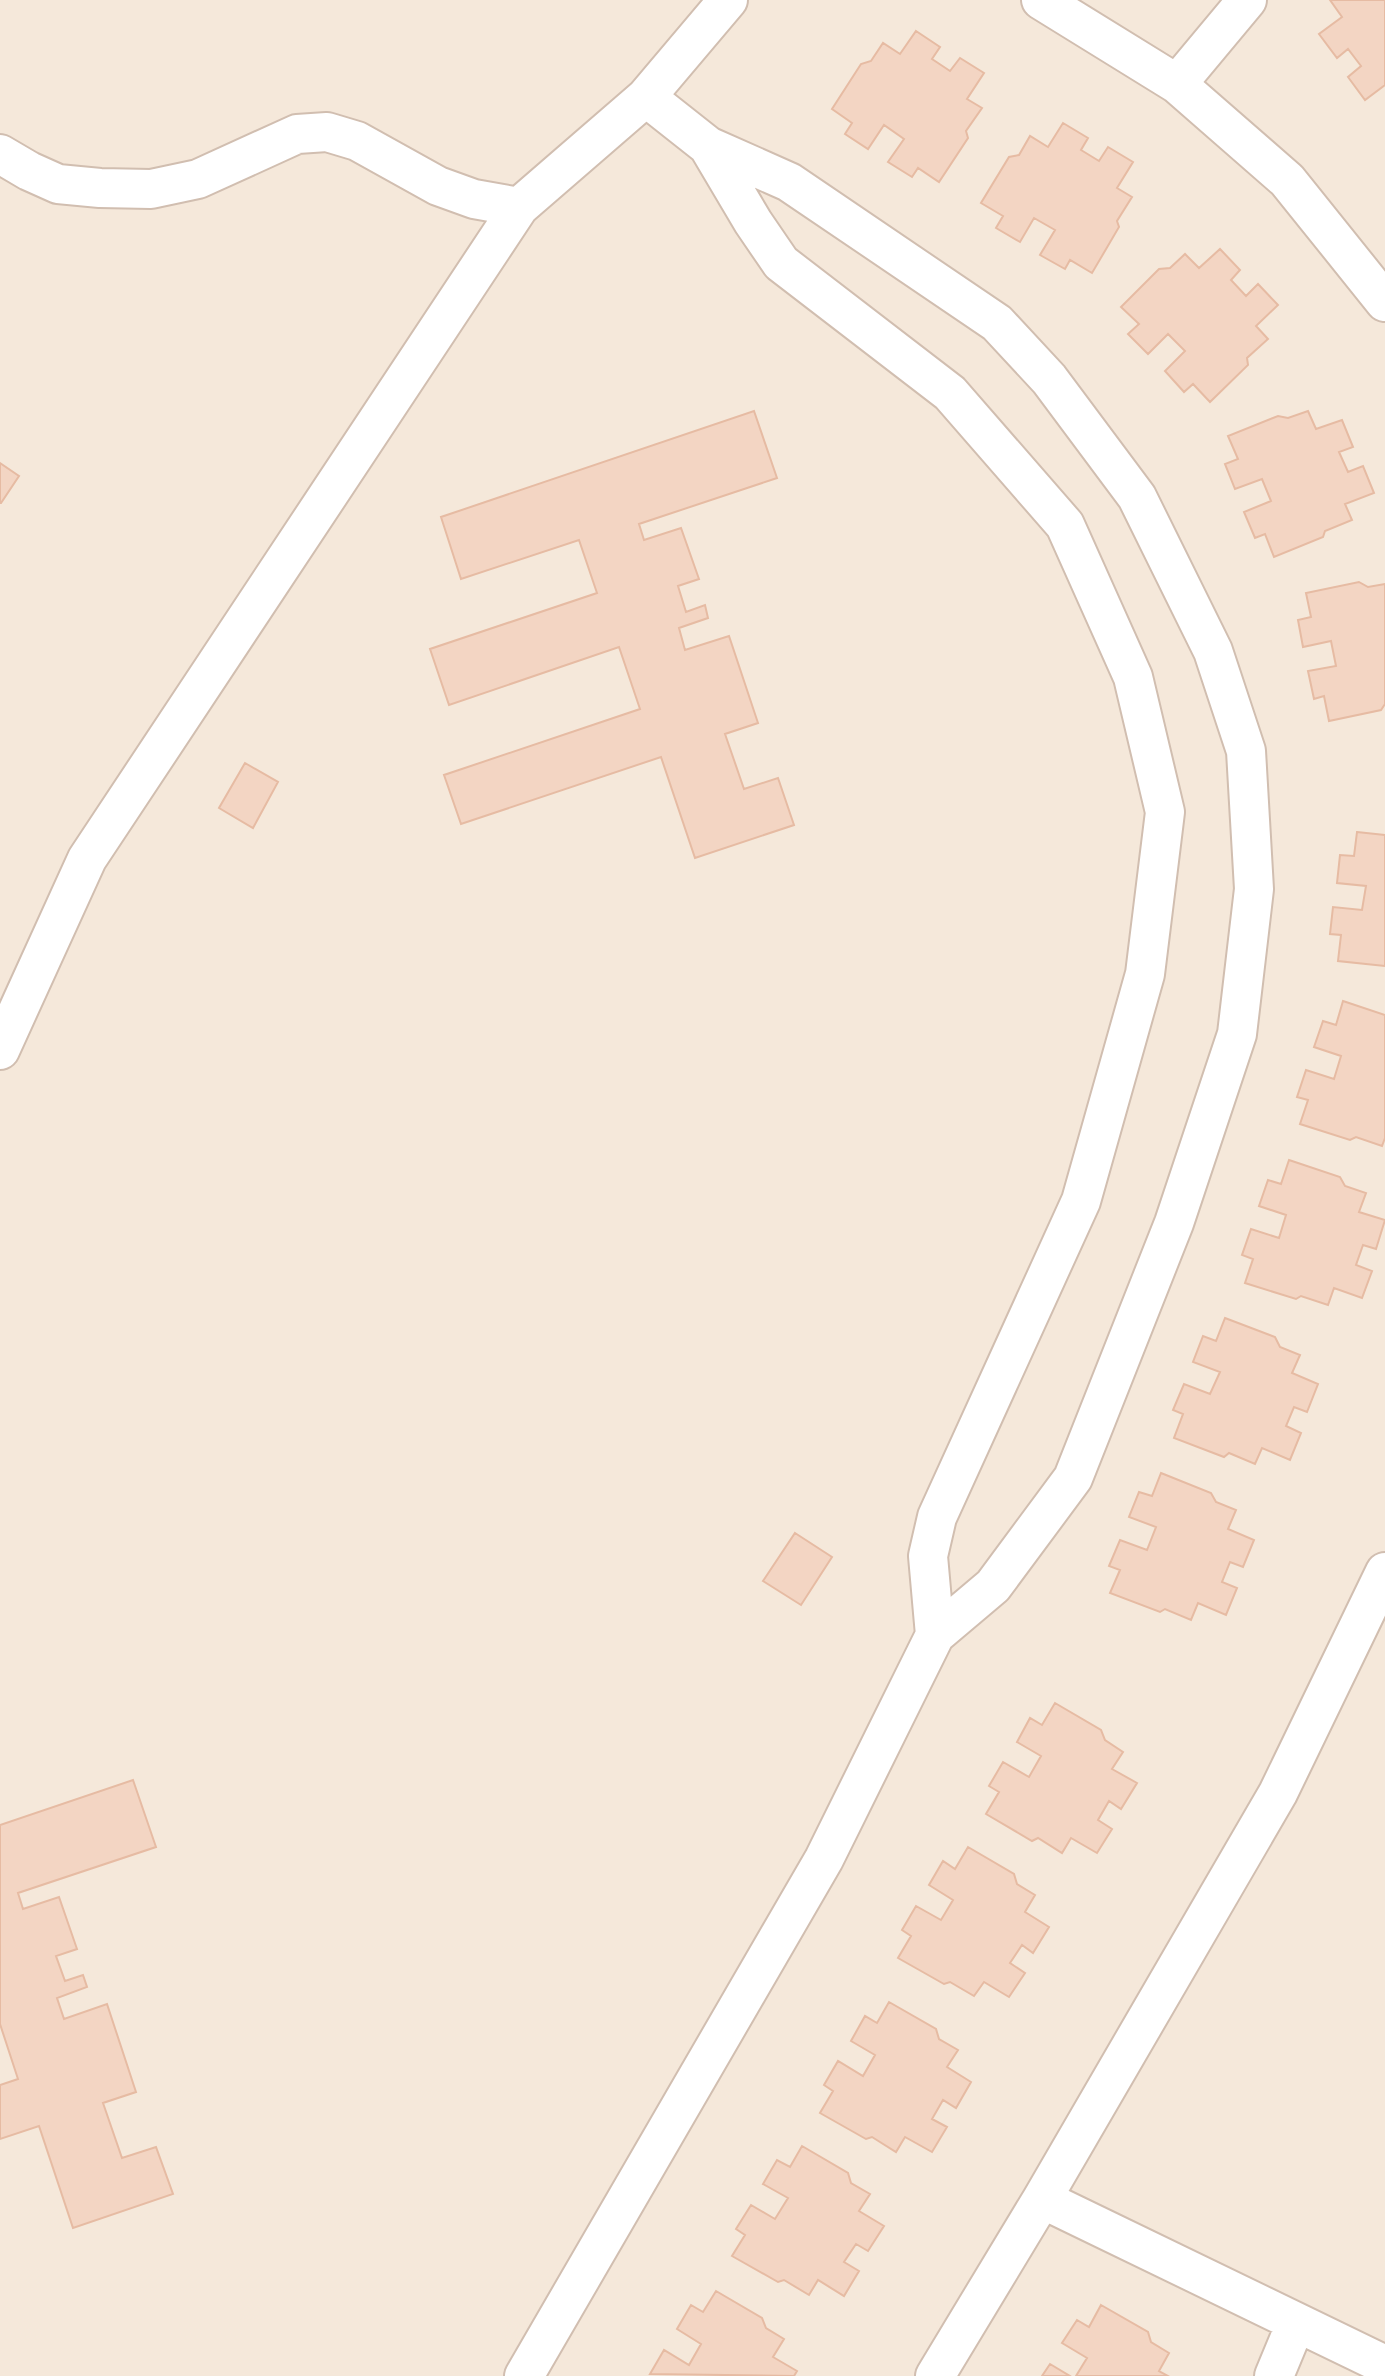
<svg xmlns="http://www.w3.org/2000/svg" width="1385" height="2376" font-family="'Noto Sans',sans-serif">
  <style>
    .residential { fill: #f5e8da }
    .building { fill: #f3d5c3; stroke: #e6bba3; stroke-width: 2 }
    .lines { fill: none; stroke-linecap: round; stroke-linejoin: round }
    .minor-casing { stroke: #d1beb0; stroke-width: 42 }
    .minor { stroke: #fff; stroke-width: 38 }
  </style>
  <rect width="100%" height="100%" fill="#fdf6ec"/>
  <!-- residential -->
  <path class="residential" d="M0,0h1385v2376h-1385z"/>
  <!-- building -->
  <path class="building" d="M1385,0v85l-20,15 -17,-23 13,-11 -13,-17 -11,9 -18,-24 23,-17 -12,-17z
    M916,31l24,16 -8,12 18,12 10,-13 24,15 -17,26 15,9 -16,23 2,7 -29,44 -21,-14 -6,9 -24,-15 16,-23 -20,-14 -16,24 -23,-15 7,-11 -20,-14 29,-45 10,-3 12,-18 17,11z
    M1063,123l25,15 -7,12 18,11 9,-14 25,15 -16,26 15,9 -15,24 2,6 -27,46 -22,-13 -5,9 -25,-14 15,-25 -21,-12 -14,24 -24,-14 7,-12 -22,-13 28,-46 10,-2 11,-19 18,11z
    M1220,249l20,21 -9,10 15,16 12,-12 20,21 -22,21 12,13 -21,19 1,7 -38,37 -17,-18 -9,8 -19,-21 20,-20 -17,-17 -20,20 -20,-20 11,-10 -18,-17 38,-38 11,-1 15,-14 14,14z
    M754,411l23,67 -138,46 5,16 37,-12 18,51 -21,7 8,26 19,-7 3,13 -29,10 6,22 44,-14 29,87 -33,11 19,55 34,-11 16,47 -99,33 -34,-101 -200,67 -17,-49 196,-66 -21,-62 -170,58 -19,-56 167,-56 -18,-53 -118,39 -20,-62z
    M1308,411l8,18 26,-9 11,27 -14,5 9,20 15,-6 11,27 -29,11 7,16 -27,11 -2,6 -49,20 -9,-23 -10,4 -11,-26 27,-11 -9,-22 -27,10 -10,-25 13,-5 -10,-23 50,-20 10,2z
    M0,463l19,13 -18,27h-1z
    M1359,582l9,5 17,-3v120l-4,6 -52,11 -5,-25 -10,3 -6,-28 28,-5 -5,-25 -28,6 -5,-27 13,-3 -5,-24z
    M245,763l33,19 -25,46 -34,-20z
    M1357,832l28,3v131l-47,-5 3,-26 -11,-1 3,-27 29,3 4,-24 -29,-3 3,-28 14,1z
    M1343,1001l42,14v123l-3,8 -26,-9 -6,3 -50,-16 8,-24 -11,-3 9,-27 28,9 7,-23 -27,-9 9,-26 13,4z
    M1289,1160l51,17 5,9 21,7 -7,19 26,8 -9,29 -13,-4 -7,20 16,6 -10,27 -28,-10 -6,17 -27,-9 -5,3 -51,-16 8,-24 -11,-4 9,-26 28,9 7,-23 -27,-9 9,-26 13,4z
    M1225,1318l50,19 5,10 20,8 -8,18 26,11 -11,28 -13,-5 -8,19 15,7 -11,27 -28,-12 -7,16 -26,-11 -5,4 -50,-19 9,-24 -10,-4 11,-26 26,10 10,-22 -27,-10 10,-26 13,5z
    M1161,1473l50,20 5,9 20,8 -8,19 26,11 -11,27 -13,-5 -8,20 15,6 -11,27 -28,-12 -7,17 -26,-11 -5,3 -50,-19 10,-23 -11,-4 11,-26 27,10 9,-23 -27,-10 10,-25 13,4z
    M795,1533l37,24 -31,48 -38,-24z
    M1055,1703l46,27 4,10 18,12 -11,17 25,14 -16,26 -12,-8 -11,19 14,9 -15,24 -26,-15 -9,15 -24,-15 -6,3 -46,-27 13,-22 -10,-6 14,-24 26,15 12,-21 -24,-14 13,-24 12,7z
    M133,1780l23,67 -138,46 5,16 36,-12 18,52 -21,7 9,25 18,-6 4,12 -30,11 7,21 43,-15 29,88 -33,11 19,55 34,-11 17,47 -100,34 -34,-102 -39,13v-54l18,-6 -18,-55v-199z
    M968,1847l46,27 3,10 18,11 -10,17 24,15 -16,26 -11,-8 -12,18 15,10 -16,24 -25,-15 -10,14 -24,-14 -6,2 -46,-26 13,-22 -9,-6 14,-24 25,14 12,-20 -24,-15 14,-24 12,8z
    M889,2002l47,27 3,10 19,11 -11,17 24,15 -15,26 -13,-8 -11,19 15,8 -15,25 -27,-15 -9,15 -24,-15 -6,2 -46,-26 13,-22 -9,-6 14,-24 25,15 12,-21 -24,-14 14,-25 12,7z
    M802,2146l46,27 3,10 19,11 -11,17 25,15 -16,25 -12,-7 -12,18 15,9 -15,25 -26,-16 -9,15 -25,-15 -6,2 -46,-26 13,-21 -9,-6 15,-24 24,14 13,-21 -25,-14 14,-24 13,7z
    M716,2291l46,27 4,10 18,11 -11,18 24,14 -3,5 -144,-2 14,-24 25,15 12,-21 -24,-15 14,-24 12,7z
    M1101,2305l47,27 3,10 18,11 -10,18 9,5h-92l11,-18 -25,-15 15,-23 12,7z
    M1050,2364l20,12h-28z"/>
  <g class="lines">
    <defs>
      <path id="minor" d="M1041,0l136,84 110,96 98,122
        M1177,84l70,-84
        M708,146l45,76 28,41 169,130 115,132 68,152 32,135 -20,162 -64,227 -144,316 -9,39 7,79
        M0,154l29,17 29,13 42,4 51,1 47,-10 99,-45 30,-2 30,9 81,45 36,13 45,8
        M0,1050l87,-191 432,-652 127,-110 82,-97
        M1042,2199l343,166
        M524,2376l300,-517 111,-224 58,-49 80,-108 101,-255 63,-189 17,-145 -8,-138 -33,-100 -76,-154 -88,-118 -52,-56 -208,-141 -81,-36 -62,-49
        M935,2376l107,-177 236,-406 107,-221
        M1274,2376l22,-53"/>
    </defs>
    <!-- minor casing -->
    <use href="#minor" class="minor-casing"/>
    <!-- minor -->
    <use href="#minor" class="minor"/>
  </g>
</svg>
